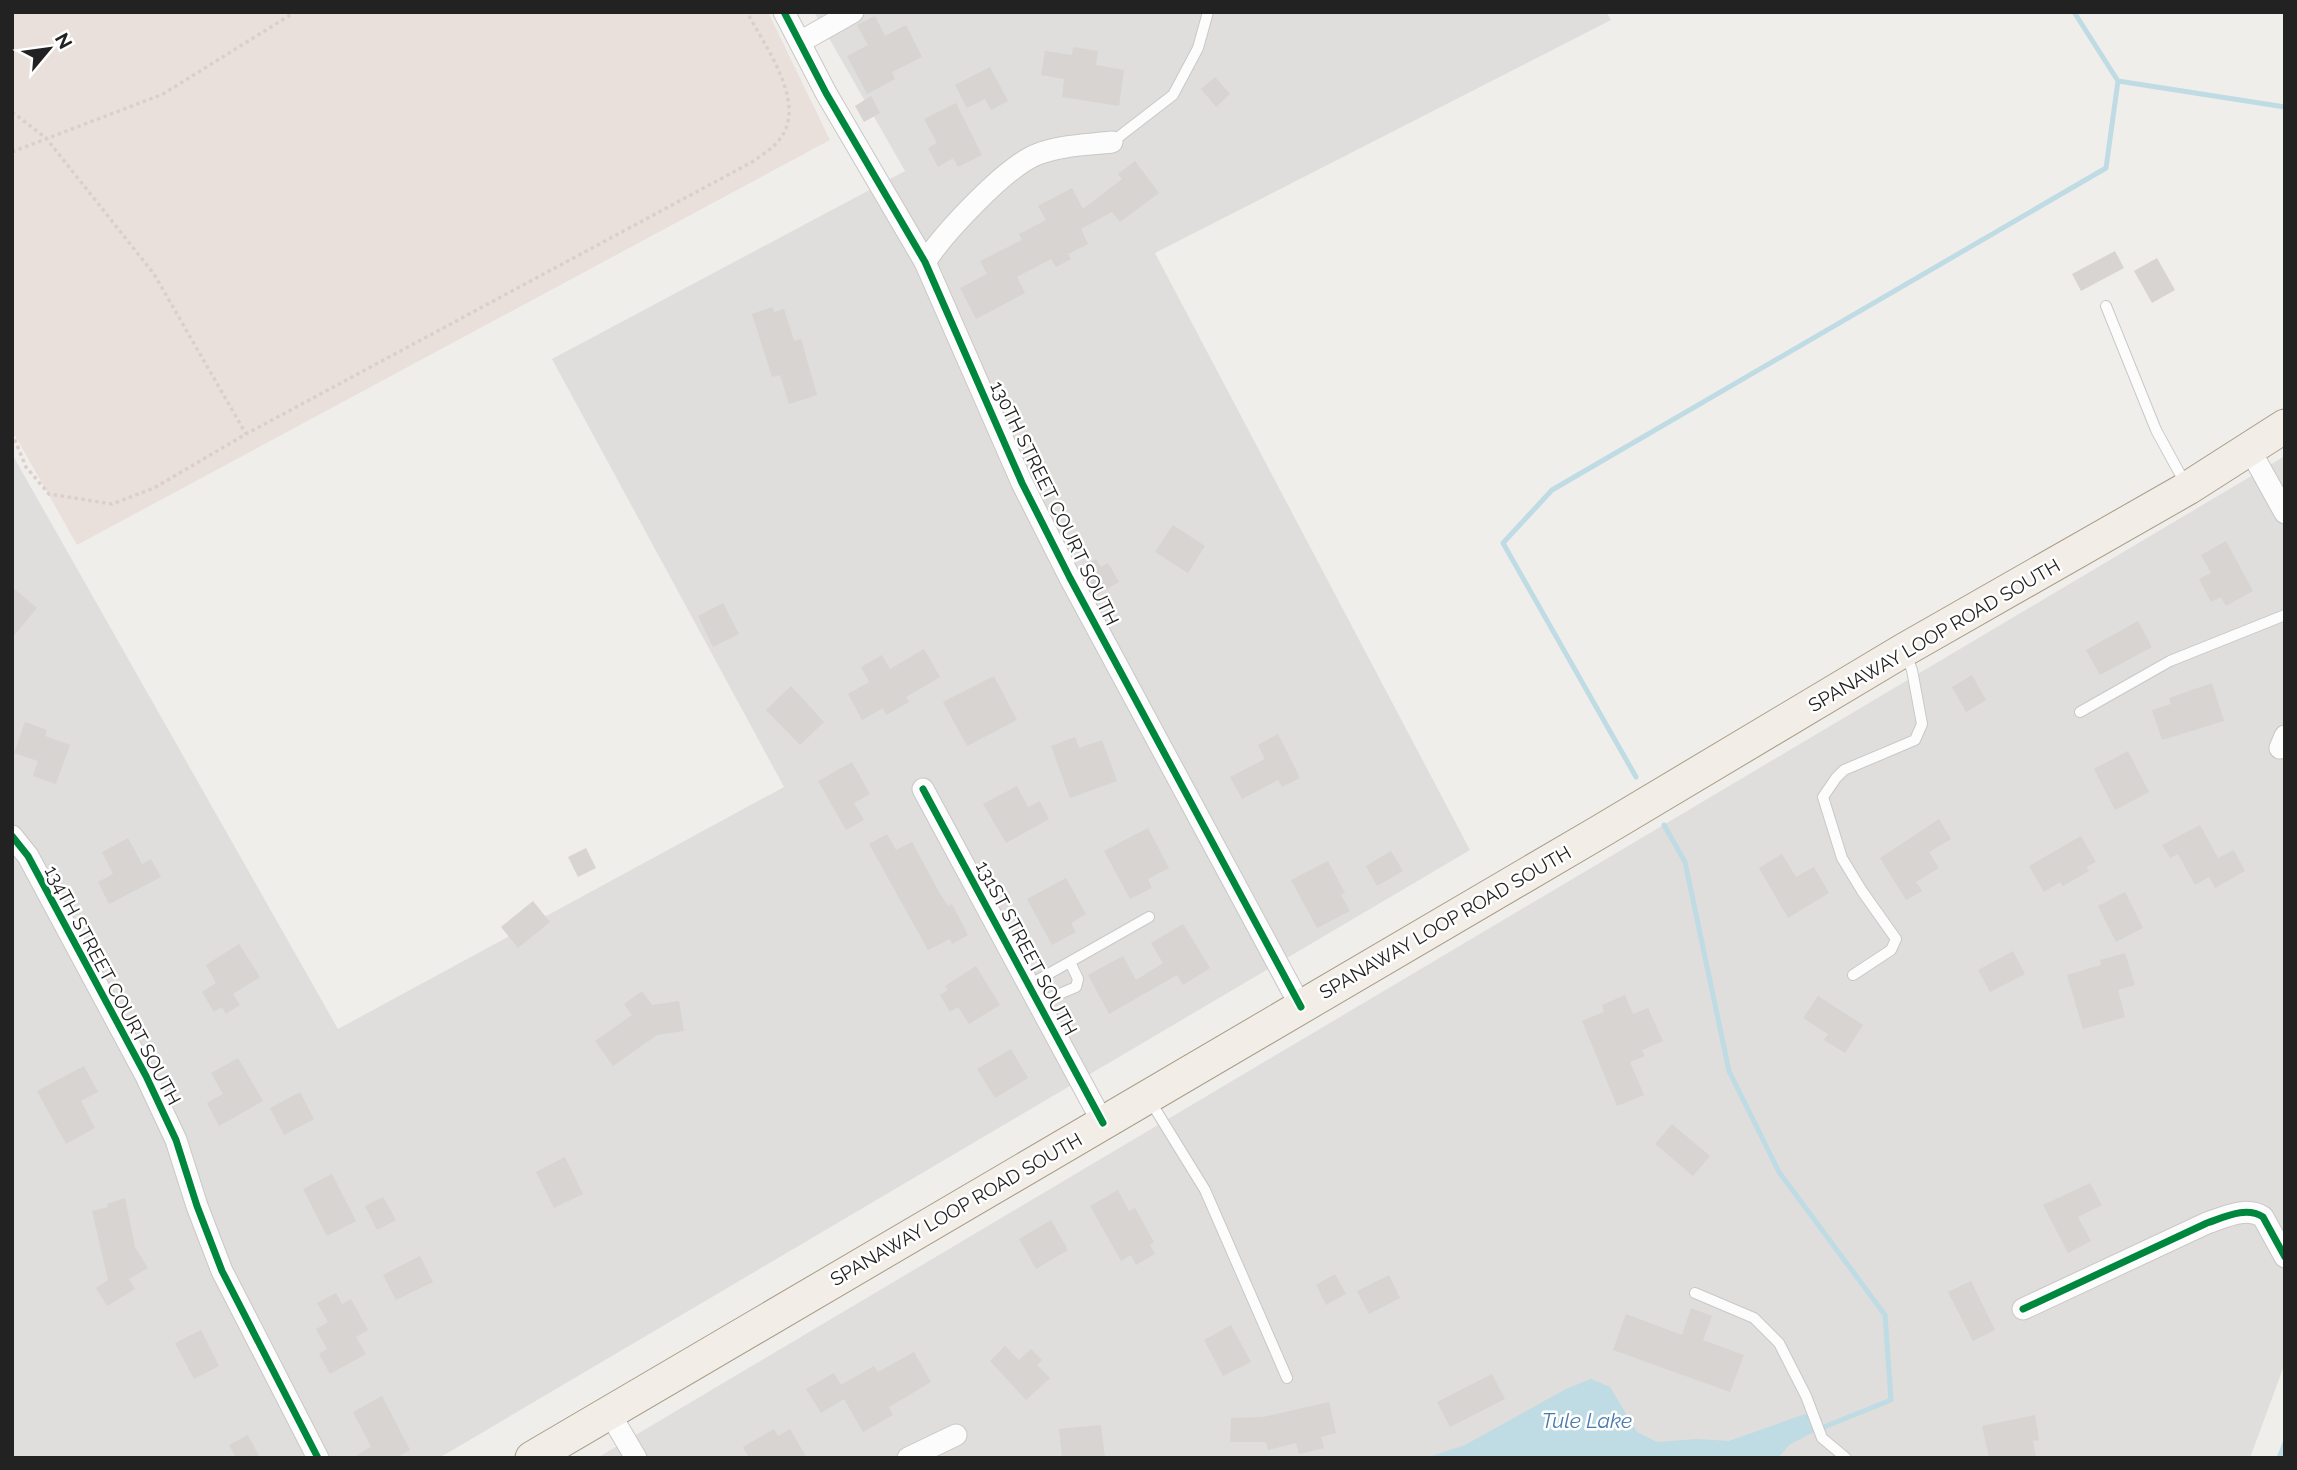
<svg xmlns="http://www.w3.org/2000/svg" width="2297" height="1470" font-family="Raleway,sans-serif">
  <style>
    .residential { fill: #dfdedc }
    .military { fill: #eae0db }
    .water { fill: #bfdbe3 }
    .lines { fill: none; stroke-linecap: round; stroke-linejoin: round }
    .stream { stroke: #bfdbe3; stroke-width: 5 }
    .building { fill: #d7d4d2 }
    .service-casing { stroke: #c9c8c7; stroke-width: 12 }
    .minor-casing { stroke: #c9c8c7; stroke-width: 23 }
    .primary-casing { stroke: #a79c86; stroke-width: 35 }
    .path { stroke: #dccecd; stroke-width: 3.5; stroke-dasharray: 3.5 3.5; stroke-linecap: butt }
    .service { stroke: #fdfcfc; stroke-width: 10 }
    .minor { stroke: #fdfcfc; stroke-width: 21 }
    .primary { stroke: #f3ede7; stroke-width: 33 }
    .cycleway-casing { stroke: #fff; stroke-width: 11 }
    .cycleway { stroke: #00873e; stroke-width: 7 }
    .labels { text-anchor: middle; stroke-width: 5; stroke-linejoin: round; paint-order: stroke }
    .street-label { font-size: 19px; fill: #222; stroke: #fff }
    .water-label { font-size: 21px; font-style: italic; fill: #4a7aab; stroke: #fff }
  </style>
  <rect width="100%" height="100%" fill="#f0eeeb"/>
  <!-- residential -->
  <path class="residential" d="M814,12h792l5,8 -456,233 315,597 -1031,608h-427v-1004l326,575 446,-242 -232,-428 353,-188z
    M2285,456v907l-35,95h-1653z"/>
  <!-- military -->
  <path class="military" d="M12,12h756l62,128 -753,405 -65,-115z"/>
  <!-- water -->
  <path class="water" d="M1591,1379l19,8 27,45 20,10 40,-3 32,2 76,-27 17,5 -3,10 -30,16 -11,13h-352l39,-13 101,-56z"/>
  <g class="lines">
    <!-- stream -->
    <path class="stream" d="M2074,12l44,69 167,26
      M1636,777l-133,-234 49,-53 554,-322 12,-87
      M1664,825l21,37 44,209 50,101 106,143 6,85 -72,29
      M2279,1458l6,-15"/>
  </g>
  <!-- building -->
  <path class="building" d="M875,16l10,20 21,-11 16,32 -30,15 3,7 -28,15 -20,-38 21,-11 -11,-20z
    M1073,47l25,4 -2,14 28,5 -5,36 -57,-9 2,-18 -23,-4 4,-24 27,4z
    M990,67l18,34 -17,9 -6,-11 -18,9 -12,-23z
    M1215,77l15,17 -14,13 -15,-18z
    M871,96l9,17 -16,9 -9,-16z
    M956,103l26,52 -24,12 -5,-9 -15,9 -10,-19 9,-5 -13,-24z
    M1135,161l24,32 -39,29 -8,-10 -31,17 7,15 -20,10 3,5 -15,8 -5,-8 -34,18 8,16 -49,26 -16,-31 27,-14 -7,-13 42,-21 -3,-6 27,-14 -8,-14 34,-18 11,21 39,-30 -4,-5z
    M2115,251l9,17 -43,23 -9,-17z
    M2157,258l18,32 -23,13 -18,-32z
    M772,307l2,5 10,-3 10,32 7,-2 16,56 -28,9 -9,-29 -8,2 -20,-63z
    M1173,525l32,21 -17,27 -33,-21z
    M2226,541l27,50 -27,15 -5,-9 -10,5 -12,-23 12,-6 -10,-18z
    M1096,559l5,8 7,-4 11,19 -24,14 -15,-28z
    M12,587l25,21 -25,30z
    M723,603l16,31 -26,13 -15,-31z
    M2138,621l14,26 -52,28 -14,-25z
    M924,649l16,28 -34,20 3,5 -23,13 -3,-7 -21,12 -14,-26 21,-12 -8,-15 21,-12 8,14z
    M1972,675l14,25 -20,12 -14,-25z
    M994,676l23,44 -50,26 -24,-44z
    M2212,683l12,38 -62,19 -10,-30 19,-6 -2,-6z
    M791,686l33,36 -24,23 -34,-35z
    M25,722l22,8 -2,6 25,9 -14,39 -23,-8 5,-15 -24,-8z
    M1278,734l22,44 -18,9 -4,-7 -36,19 -12,-22 35,-18 -7,-14z
    M1075,737l4,11 23,-8 15,41 -47,17 -19,-52z
    M2128,751l21,41 -34,18 -21,-41z
    M852,762l18,32 -16,9 10,17 -18,10 -28,-49z
    M1017,786l11,21 12,-6 9,18 -43,24 -23,-39z
    M1939,819l12,20 -22,13 10,16 -23,14 6,9 -16,9 -26,-42z
    M2200,825l18,33 16,-8 11,21 -30,17 -6,-11 -14,8 -17,-31 -8,4 -8,-13z
    M1148,828l21,40 -21,11 4,9 -22,11 -26,-48z
    M887,834l9,16 16,-8 27,50 9,14 4,-2 16,31 -16,9 -2,-5 -22,11 -59,-106z
    M2081,836l15,26 -10,5 3,4 -26,15 -3,-4 -16,10 -15,-26z
    M128,838l14,26 9,-5 10,18 -52,27 -11,-22 15,-8 -11,-22z
    M586,848l10,20 -18,9 -10,-20z
    M1391,851l12,20 -26,15 -11,-20z
    M1782,854l14,23 18,-10 15,26 -41,25 -29,-50z
    M1328,861l17,32 -4,2 9,16 -33,17 -26,-48z
    M1066,878l20,36 -15,9 5,9 -24,13 -25,-46z
    M2125,892l18,36 -27,14 -18,-36z
    M533,901l17,21 -32,26 -17,-21z
    M1183,924l27,44 -27,17 -6,-10 -68,39 -21,-39 35,-19 13,24 27,-17 -12,-20z
    M239,944l21,33 -27,17 7,11 -14,9 -4,-7 -8,5 -12,-20 14,-9 -10,-18z
    M2013,951l12,23 -35,18 -12,-22z
    M2125,953l10,32 -17,5 7,27 -42,12 -16,-54 34,-10 -1,-5z
    M976,966l24,39 -31,19 -11,-17 -8,5 -10,-17 8,-5 -3,-4z
    M642,991l10,14 27,-4 5,30 -27,4 -44,31 -18,-25 37,-26 -8,-11z
    M1625,995l8,19 15,-6 15,33 -21,9 3,6 -15,6 14,33 -27,11 -35,-85 22,-9 -2,-7z
    M1818,996l45,29 -18,28 -21,-13 4,-6 -25,-16z
    M1011,1049l17,29 -33,20 -18,-29z
    M238,1058l25,43 -44,25 -12,-23 16,-9 -12,-21z
    M84,1066l14,26 -17,9 14,27 -29,16 -29,-53z
    M300,1092l14,27 -30,16 -14,-27z
    M1672,1124l38,32 -17,20 -38,-32z
    M565,1157l18,37 -29,14 -18,-36z
    M332,1174l24,47 -29,15 -24,-47z
    M2090,1183l12,22 -24,12 13,24 -23,12 -25,-48z
    M1118,1190l11,21 6,-3 19,34 -4,3 5,9 -19,11 -5,-10 -10,6 -31,-55z
    M383,1197l13,23 -19,10 -12,-24z
    M125,1198l10,49 13,21 -19,11 6,10 -28,17 -11,-18 12,-8 -16,-69 16,-4 -1,-3z
    M1051,1220l17,30 -32,19 -17,-30z
    M420,1256l13,26 -37,18 -13,-25z
    M1335,1274l11,20 -20,11 -10,-20z
    M1389,1275l11,23 -31,16 -12,-23z
    M1971,1281l24,49 -22,11 -25,-49z
    M336,1293l6,11 9,-5 17,31 -12,7 10,17 -36,20 -11,-20 8,-5 -11,-20 12,-7 -11,-19z
    M1691,1308l21,8 -9,24 41,15 -14,37 -117,-42 13,-36 56,21z
    M1231,1325l20,37 -28,14 -19,-36z
    M201,1330l18,36 -25,13 -19,-36z
    M1005,1346l14,14 12,-11 11,11 -5,5 13,13 -24,22 -36,-39z
    M914,1352l17,30 -42,25 4,8 -30,17 -19,-33 -23,14 -15,-24 28,-16 7,12 33,-19 4,6z
    M1492,1374l13,25 -55,28 -13,-25z
    M382,1396l28,54 -14,8h-44l19,-11 -18,-35z
    M1329,1402l7,31 -15,4 3,11 -25,6 -3,-11 -28,7 -2,-8h-36l1,-24 32,-1z
    M2035,1415l4,25 -6,1 3,17h-47l-7,-32z
    M1101,1425l4,33h-43l-3,-29z
    M774,1429l4,7 12,-7 17,29h-58l-6,-11z
    M248,1435l12,23h-24l-7,-13z"/>
  <g class="lines">
    <defs>
      <path id="service" d="M1112,142l61,-47 25,-47 10,-36
        M2106,306l50,124 30,55
        M2080,712l90,-51 115,-46
        M1853,975l38,-25 5,-11 -34,-48 -20,-33 -19,-61 13,-19 8,-8 71,-30 7,-16 -10,-54 -7,-18
        M1029,985l120,-68
        M1038,1003l38,-16 2,-8 -8,-17
        M1149,1099l56,91 82,188
        M1695,1293l59,25 25,25 27,53 16,42 24,20"/>
      <path id="minor" d="M784,12l42,81 99,169 97,221 48,95 231,429
        M800,42l53,-30
        M925,262c19,-29 81,-96 113,-108 23,-9 49,-9 74,-12
        M2250,450l35,63
        M2280,748l5,-12
        M923,789l180,334
        M12,836l16,20 118,220 30,64 21,66 25,65 96,187
        M2023,1309l184,-86c18,-6 39,-17 56,-6l22,40
        M609,1412l27,46
        M908,1458l48,-23"/>
      <path id="primary" d="M532,1458l1069,-627 303,-181 284,-162 97,-62"/>
    </defs>
    <!-- service casing -->
    <use href="#service" class="service-casing"/>
    <!-- minor casing -->
    <use href="#minor" class="minor-casing"/>
    <!-- primary casing -->
    <use href="#primary" class="primary-casing"/>
    <!-- path -->
    <path class="path" d="M12,112l34,26 108,136 92,160
      M12,152l151,-58 132,-82
      M12,433l14,34 23,27 63,10 42,-16 92,-54 506,-272c13,-9 29,-19 34,-34 14,-35 -23,-85 -39,-116"/>
    <!-- service -->
    <use href="#service" class="service"/>
    <!-- minor -->
    <use href="#minor" class="minor"/>
    <!-- primary -->
    <use href="#primary" class="primary"/>
    <defs>
      <path id="cycleway" d="M784,12l42,81 99,169 97,221 48,95 231,429
        M923,789l180,334
        M12,836l16,20 118,220 30,64 21,66 25,65 96,187
        M2023,1309l184,-86c18,-6 39,-17 56,-6l22,40"/>
    </defs>
    <!-- cycleway casing -->
    <use href="#cycleway" class="cycleway-casing"/>
    <!-- cycleway -->
    <use href="#cycleway" class="cycleway"/>
  </g>
  <g class="labels">
    <!-- street labels -->
    <g class="street-label">
      <text transform="translate(1055 503) rotate(64)" y="7">130TH STREET COURT SOUTH</text>
      <text transform="translate(1934 635) rotate(-30)" y="7">SPANAWAY LOOP ROAD SOUTH</text>
      <text transform="translate(1445 922) rotate(-30)" y="7">SPANAWAY LOOP ROAD SOUTH</text>
      <text transform="translate(1027 948) rotate(62)" y="7">131ST STREET SOUTH</text>
      <text transform="translate(113 985) rotate(62)" y="7">134TH STREET COURT SOUTH</text>
      <text transform="translate(956 1209) rotate(-30)" y="7">SPANAWAY LOOP ROAD SOUTH</text>
    </g>
    <!-- water labels -->
    <g class="water-label">
      <text x="1587" y="1428">Tule Lake</text>
    </g>
  </g>
  <!-- border -->
  <rect width="2297" height="1470" fill="none" stroke="#222222" stroke-width="28"/>
  <!-- north arrow -->
  <g transform="translate(49 49) rotate(61)" stroke="#ffffff" stroke-width="5" paint-order="stroke">
  <path d="M0-5L12 26L0 18L-12 26Z" fill="#222222"/>
  <text y="-10" font-size="19" font-weight="bold" text-anchor="middle" fill="#222222">N</text>
  </g>
</svg>
